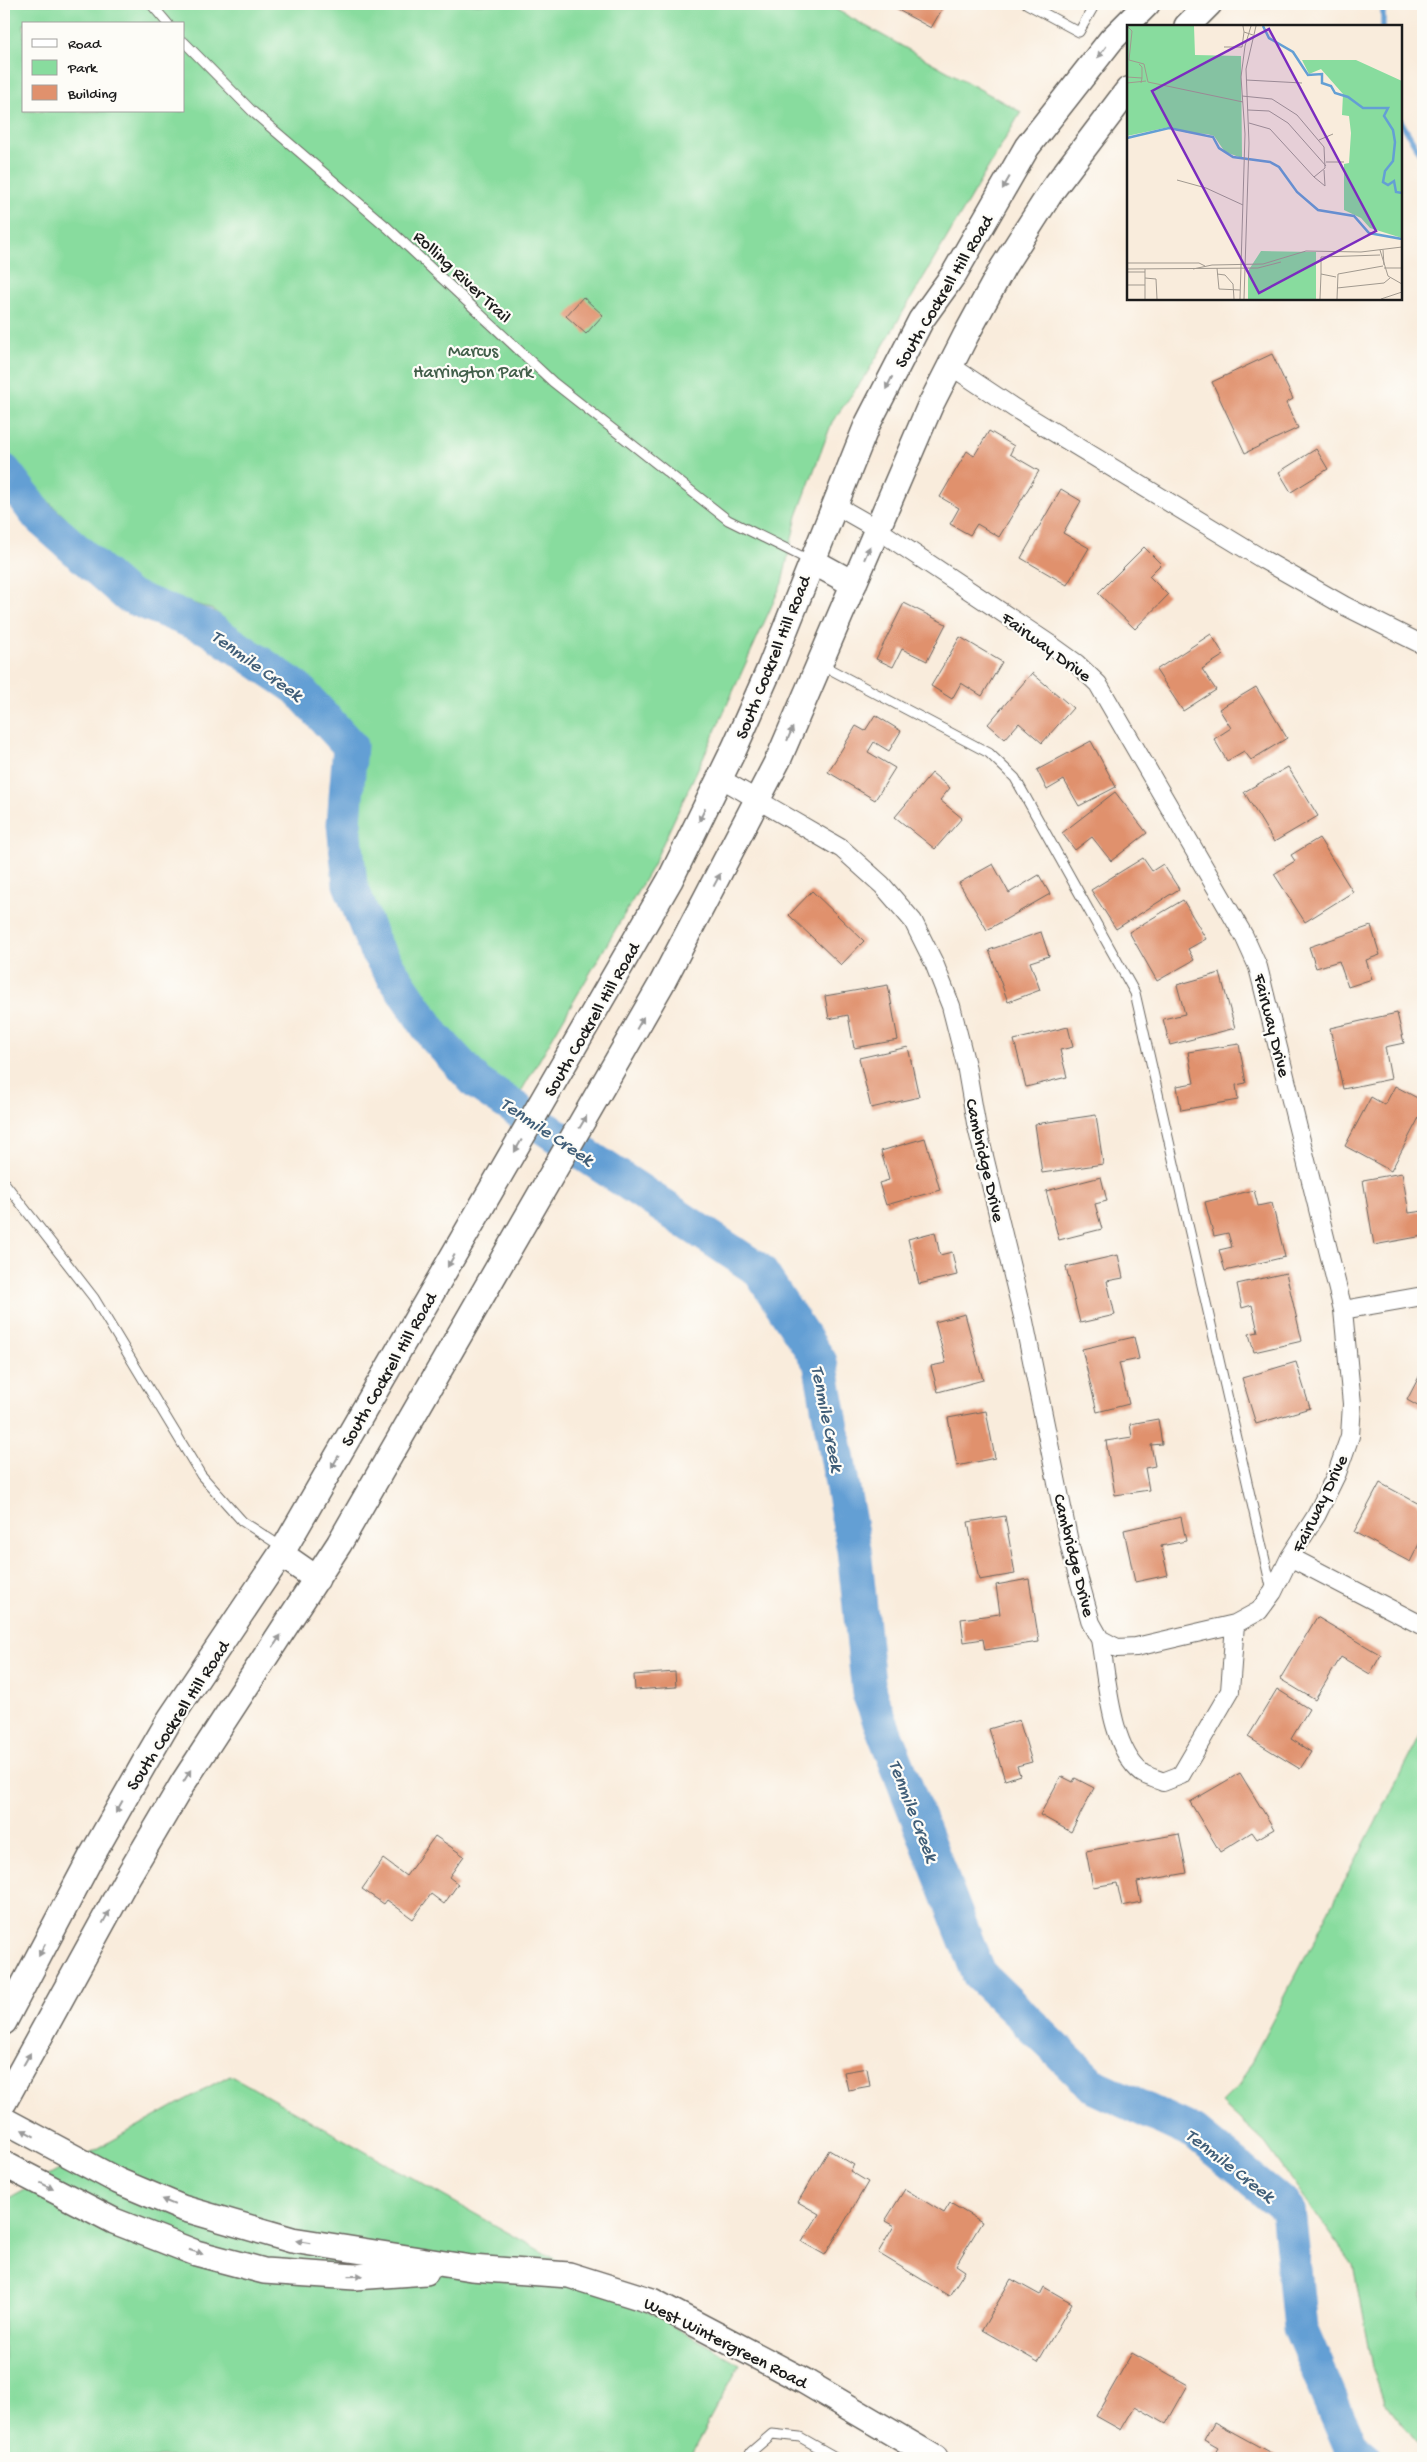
<svg xmlns="http://www.w3.org/2000/svg" width="1427" height="2462" font-family="'Gochi Hand',sans-serif">
  <style>
    .green { fill: #88dc9e; stroke: #527c5d; fill-rule: evenodd }
    .lines { fill: none; stroke-linecap: round; stroke-linejoin: round }
    .stream { stroke: #649fd4; stroke-width: 5.5 }
    .river { stroke: #649fd4; stroke-width: 35 }
    .building { fill: #e0916d }
    .service-casing { stroke: #69655f; stroke-width: 11 }
    .minor-casing { stroke: #69655f; stroke-width: 20 }
    .secondary-casing { stroke: #69655f; stroke-width: 28 }
    .service { stroke: #fff; stroke-width: 9 }
    .minor { stroke: #fff; stroke-width: 18 }
    .secondary { stroke: #fff; stroke-width: 25 }
    .oneway { fill: #999 }
    .labels { text-anchor: middle; stroke-width: 4.5; stroke-linejoin: round; paint-order: stroke }
    .street-label { font-size: 18px; fill: #1c1c1c; stroke: #fdfcf7 }
    .park-label { font-size: 18px; fill: #425f4a; stroke: #fdfcf7 }
    .water-label { font-size: 19px; font-style: italic; fill: #405e78; stroke: #fdfcf7 }
    .inset-river { fill: none; stroke: #649fd4; stroke-width: 2.5 }
    .inset-road { fill: none; stroke: #a1998f; stroke-width: 1 }
    .view { fill: #7b2cbf; fill-opacity: 0.15; stroke: #7b2cbf; stroke-width: 2.5 }
    .inset-edge { fill: none; stroke: #1c1c1c; stroke-width: 2.5 }
  </style>
  <rect width="100%" height="100%" fill="#fdfcf7"/>
  <filter id="ink" filterUnits="userSpaceOnUse"><feTurbulence type="fractalNoise" baseFrequency=".02" numOctaves="2"/><feDisplacementMap in="SourceGraphic" scale="10" xChannelSelector="R" yChannelSelector="G"/><feConvolveMatrix kernelMatrix="1 2 1 2 8 2 1 2 1" color-interpolation-filters="sRGB"/></filter>
  <filter id="wash" filterUnits="userSpaceOnUse"><feTurbulence type="fractalNoise" baseFrequency=".0096" numOctaves="4" result="noise"/><feDisplacementMap in="SourceGraphic" scale="20" xChannelSelector="R" yChannelSelector="G"/><feGaussianBlur stdDeviation="1.12" result="paint"/><feColorMatrix in="noise" values="0 0 0 0 0 0 0 0 0 0 0 0 0 0 0 0 0 1.4 0 .05"/><feComposite in="paint" operator="in"/></filter>
  <g filter="url(#wash)">
    <rect width="100%" height="100%" fill="#f9ecdc"/>
    <!-- green -->
    <path class="green" d="M4,4h822l195,108 -155,263 -34,47 -35,94 -15,67 -74,164 -56,120 -133,228 -39,-26 -95,-124 -26,-59 -3,-57 5,-85 -55,-62 -93,-72 -79,-27 -83,-79 -47,-51zM24,24h160v87h-160z
      M1423,1730v720l-39,-48 -12,-35 -19,-102 -88,-122 -43,-40 16,-16z
      M230,2075l510,289 -51,94h-685v-253l3,-6z"/>
    <g class="lines">
      <!-- stream -->
      <path class="stream" d="M1383,26v-22
        M1401,121l22,38"/>
      <!-- river -->
      <path class="river" d="M4,471l35,46 88,78 81,33 89,60 53,58 -6,78 6,60 25,64 59,88 43,47 282,187 61,92 34,188 15,143 110,281 116,113 100,46 93,76 12,119 51,119 14,11"/>
    </g>
    <g id="blocks">
      <!-- building -->
      <path class="building" d="M887,4h58l-14,24z
        M583,297l20,18 -17,19 -20,-18z
        M1272,354l21,45 -7,4 12,25 -53,25 -33,-71z
        M989,431l25,15 -4,8 29,17 -40,66 -22,-13 -7,11 -20,-11 9,-16 -19,-11 27,-46 7,5z
        M1316,449l12,20 -37,23 -12,-20z
        M1061,489l20,12 -18,32 26,15 -22,37 -46,-27z
        M1144,547l17,17 -12,12 19,19 -33,34 -37,-36z
        M904,603l42,21 -19,37 -25,-12 -9,18 -17,-8z
        M1211,634l13,21 -22,14 14,21 -33,21 -27,-41z
        M960,637l42,25 -20,34 -21,-13 -9,16 -21,-13z
        M1032,673l41,35 -31,35 -23,-20 -14,16 -17,-15z
        M1256,687l31,51 -36,22 -7,-9 -17,10 -13,-22 17,-11 -12,-19z
        M875,715l26,16 -12,20 -15,-9 -6,10 27,16 -20,32 -47,-28 28,-46 9,5z
        M1091,741l25,46 -37,19 -15,-26 -17,10 -10,-20z
        M1288,767l30,49 -44,26 -30,-50z
        M932,773l18,15 -10,12 22,18 -27,31 -40,-32z
        M1115,792l32,41 -36,28 -19,-24 -17,13 -13,-17z
        M1319,838l34,54 -48,30 -31,-48 21,-13 -4,-6z
        M1143,858l9,13 11,-7 16,25 -63,40 -25,-39z
        M993,864l16,29 30,-18 11,19 -63,36 -28,-47z
        M812,891l52,50 -23,24 -52,-50z
        M1183,900l23,39 -18,10 6,11 -37,21 -28,-49z
        M1371,926l9,29 -14,5 6,19 -24,8 -9,-26 -23,7 -7,-21z
        M1041,932l8,24 -19,6 10,28 -32,12 -19,-52z
        M1220,973l15,55 -65,17 -7,-26 22,-5 -8,-29z
        M888,985l10,55 -44,8 -6,-33 -19,4 -4,-23z
        M1397,1013l7,30 -19,4 6,32 -48,10 -13,-61z
        M1068,1027l5,20 -13,3 7,27 -41,10 -12,-47z
        M1239,1044l7,39 -10,2 2,15 -57,10 -4,-24 17,-3 -6,-31z
        M908,1047l11,50 -48,11 -12,-50z
        M1395,1086l28,15v9l-32,61 -46,-25 26,-49 14,8z
        M1096,1115l7,49 -61,9 -7,-49z
        M925,1138l15,52 -54,15 -7,-22 10,-3 -8,-29z
        M1402,1173l7,40 14,-2v25l-49,9 -11,-65z
        M1101,1177l6,24 -12,3 7,25 -43,11 -13,-49z
        M1254,1190l4,16 14,-3 13,54 -60,14 -6,-21 13,-3 -4,-14 -14,3 -9,-34z
        M935,1232l5,23 12,-3 5,23 -38,9 -11,-45z
        M1118,1255l5,23 -16,3 8,34 -35,8 -14,-56z
        M1286,1273l16,68 -48,11 -5,-18 9,-2 -6,-27 -10,3 -5,-24z
        M965,1314l18,66 -45,12 -7,-26 15,-3 -11,-41z
        M1134,1337l5,22 -20,4 10,41 -32,8 -15,-63z
        M1296,1362l14,46 -54,16 -14,-46z
        M1423,1369v40l-16,-9z
        M986,1411l9,47 -38,8 -9,-48z
        M1158,1419l4,25 -11,1 4,21 -10,2 4,22 -34,5 -9,-54 26,-4 -2,-13z
        M1380,1483l43,23v30l-13,26 -56,-30z
        M1005,1516l10,58 -36,6 -11,-58z
        M1181,1517l5,24 -25,5 7,29 -33,7 -11,-52z
        M1029,1579l10,63 -54,8 -2,-11 -19,3 -3,-23 39,-5 -4,-29z
        M1317,1617l64,38 -11,19 -29,-17 -26,43 -35,-21z
        M675,1672l1,15 -41,3 -1,-15z
        M1277,1689l32,20 -18,30 20,13 -11,17 -52,-32z
        M1019,1720l13,42 -15,4 3,9 -15,5 -16,-51z
        M1240,1773l34,56 -17,10 -5,-7 -32,20 -30,-50z
        M1061,1776l12,6 2,-4 19,10 -23,44 -31,-17z
        M1179,1834l8,39 -50,9 4,20 -19,4 -5,-23 -24,4 -7,-36z
        M435,1836l29,20 -15,21 9,7 -14,20 -13,-10 -18,25 -26,-19 -3,4 -22,-15 21,-30 23,17z
        M867,2068l3,18 -22,4 -4,-18z
        M829,2150l25,15 -4,6 18,11 -43,73 -23,-13 17,-28 -21,-12z
        M905,2189l39,24 6,-10 32,19 -26,43 9,6 -16,25 -71,-43 16,-27 -9,-5z
        M1011,2279l29,16 4,-8 28,16 -34,59 -56,-32z
        M1132,2353l56,32 -22,39 -31,-18 -14,24 -25,-14z
        M1214,2422l66,36h-68l6,-10 -14,-8z"/>
    </g>
  </g>
  <g filter="url(#ink)">
    <use href="#blocks" fill-opacity="0" stroke="#69655f" stroke-width="1"/>
    <g class="lines">
      <defs>
        <path id="service" d="M151,4l17,20
          M1027,4l52,28 16,-28
          M184,42l69,70 135,116 165,154 175,138 83,41
          M820,664l169,89 26,25 120,215 137,598
          M4,1182l90,116 107,177 41,46 40,26
          M748,2458l3,-6 21,-18 28,3 37,21"/>
        <path id="minor" d="M951,366l63,42 250,152 81,46 78,39
          M720,778l122,71 40,36 31,36 21,42 17,43 15,59 10,58 48,198 46,226 21,76 9,16 17,9 19,-1 99,-23 24,-13 14,-19 17,-35 26,-41 21,-43 13,-37 2,-32 -9,-94 -85,-343 -14,-31 -146,-252 -22,-21 -25,-18 -174,-116 -42,-24
          M1343,1310l80,-14
          M1290,1557l133,69
          M1100,1639c7,38 10,109 42,134 6,4 15,6 21,9l18,-7 49,-84 5,-67"/>
        <path id="secondary" d="M1187,26l22,-22
          M812,561l42,23
          M281,1554l36,25
          M4,2022l86,-163 55,-97 25,-43 111,-165 389,-674 65,-133 34,-77 98,-245 54,-105 33,-46 73,-127 84,-107 36,-36
          M4,2102l123,-224 56,-95 156,-239 323,-561 117,-225 151,-352 36,-71 37,-68 50,-78 75,-99
          M4,2120l114,61 64,27 110,32 179,28 98,7 83,26 152,80 131,77
          M4,2164l110,57 82,32 68,18 91,6 71,-5"/>
      </defs>
      <!-- service casing -->
      <use href="#service" class="service-casing"/>
      <!-- minor casing -->
      <use href="#minor" class="minor-casing"/>
      <!-- secondary casing -->
      <use href="#secondary" class="secondary-casing"/>
      <!-- service -->
      <use href="#service" class="service"/>
      <!-- minor -->
      <use href="#minor" class="minor"/>
      <!-- secondary -->
      <use href="#secondary" class="secondary"/>
    </g>
    <!-- one-way arrows -->
    <defs><path id="oneway-solid" d="M-6-.8H1V-3.2L6.5 0L1 3.2V.8H-6Z" transform="scale(1.25)"/></defs>
    <g class="oneway">
      <use href="#oneway-solid" transform="translate(1102 52) rotate(127)"/>
      <use href="#oneway-solid" transform="translate(1006 183) rotate(120)"/>
      <use href="#oneway-solid" transform="translate(889 383) rotate(117)"/>
      <use href="#oneway-solid" transform="translate(867 553) rotate(-67)"/>
      <use href="#oneway-solid" transform="translate(790 734) rotate(-67)"/>
      <use href="#oneway-solid" transform="translate(702 815) rotate(116)"/>
      <use href="#oneway-solid" transform="translate(717 880) rotate(-62)"/>
      <use href="#oneway-solid" transform="translate(640 1023) rotate(-61)"/>
      <use href="#oneway-solid" transform="translate(583 1122) rotate(-60)"/>
      <use href="#oneway-solid" transform="translate(518 1146) rotate(120)"/>
      <use href="#oneway-solid" transform="translate(451 1261) rotate(120)"/>
      <use href="#oneway-solid" transform="translate(335 1462) rotate(120)"/>
      <use href="#oneway-solid" transform="translate(277 1641) rotate(-57)"/>
      <use href="#oneway-solid" transform="translate(187 1776) rotate(-59)"/>
      <use href="#oneway-solid" transform="translate(119 1807) rotate(119)"/>
      <use href="#oneway-solid" transform="translate(106 1917) rotate(-62)"/>
      <use href="#oneway-solid" transform="translate(42 1950) rotate(118)"/>
      <use href="#oneway-solid" transform="translate(27 2059) rotate(-61)"/>
      <use href="#oneway-solid" transform="translate(28 2133) rotate(-152)"/>
      <use href="#oneway-solid" transform="translate(47 2186) rotate(27)"/>
      <use href="#oneway-solid" transform="translate(168 2202) rotate(-157)"/>
      <use href="#oneway-solid" transform="translate(303 2242) rotate(-170)"/>
      <use href="#oneway-solid" transform="translate(196 2252) rotate(18)"/>
      <use href="#oneway-solid" transform="translate(355 2276) rotate(-1)"/>
    </g>
  </g>
  <g class="labels">
    <!-- street labels -->
    <g class="street-label">
      <text transform="translate(463 276) rotate(43)" y="6">Rolling River Trail</text>
      <text transform="translate(943 291) rotate(-59)" y="6">South Cockrell Hill Road</text>
      <text transform="translate(1047 646) rotate(36)" y="6">Fairway Drive</text>
      <text transform="translate(772 657) rotate(-68)" y="6">South Cockrell Hill Road</text>
      <text transform="translate(591 1019) rotate(-60)" y="6">South Cockrell Hill Road</text>
      <text transform="translate(1273 1025) rotate(76)" y="6">Fairway Drive</text>
      <text transform="translate(986 1160) rotate(77)" y="6">Cambridge Drive</text>
      <text transform="translate(388 1369) rotate(-60)" y="6">South Cockrell Hill Road</text>
      <text transform="translate(1319 1503) rotate(-64)" y="6">Fairway Drive</text>
      <text transform="translate(1075 1555) rotate(76)" y="6">Cambridge Drive</text>
      <text transform="translate(177 1715) rotate(-57)" y="6">South Cockrell Hill Road</text>
      <text transform="translate(726 2342) rotate(27)" y="6">West Wintergreen Road</text>
    </g>
    <!-- park labels -->
    <g class="park-label">
      <text x="473" y="356">Marcus<tspan x="473" dy="21">Harrington Park</tspan></text>
    </g>
    <!-- water labels -->
    <g class="water-label">
      <text transform="translate(258 664) rotate(36)" y="7">Tenmile Creek</text>
      <text transform="translate(548 1130) rotate(34)" y="7">Tenmile Creek</text>
      <text transform="translate(829 1418) rotate(79)" y="7">Tenmile Creek</text>
      <text transform="translate(915 1810) rotate(69)" y="7">Tenmile Creek</text>
      <text transform="translate(1231 2164) rotate(38)" y="7">Tenmile Creek</text>
    </g>
  </g>
  <!-- overview -->
  <g transform="translate(1127 25)">
    <rect width="275" height="275" fill="#f9ecdc"/>
    <path d="M0,1h67l1,29 46,1 1,102 -17,-6 -11,-16 -7,-2 -19,-1 -19,-6 -42,9zM175,35h54l46,21v157l-32,-10 -9,-10 -17,-8v-46l5,-1 2,-30 -2,-17 -7,-1 1,-21 -22,-25 -12,5zM134,226l55,1v47h-68v-28z" fill="#88dc9e"/>
    <path class="inset-river" d="M136,1l6,12 24,14 15,23 14,-1v9l9,3 4,7 13,4 15,11h25l-4,8 9,14 2,12 -2,19 -8,10 -2,11 5,3 6,-4 2,11 6,1M0,113l42,-10 44,9 6,11 14,9 37,5 9,5 18,25 21,18 36,6 15,17 33,6"/>
    <path class="inset-road" d="M0,1l5,5 -3,29 15,4 4,18 95,20M116,1l1,6 9,3M97,22h18l2,-15M12,39l3,3v11M0,52l15,1 -1,5M119,55l56,3M0,58l19,-2M115,71l30,3 25,16 27,32 1,21 -11,9 -44,-48 -21,-6M121,85l21,1 19,12 38,43M192,115l14,-6M199,137h18M187,152l11,9 -1,-16M50,155l29,8 37,17M253,225l8,26 14,8M256,225l1,15M0,238h72l6,3M90,243l2,21 21,1M257,243h18M0,244l131,-1 23,-6M66,244l19,-4 51,-1 43,-13 55,1 41,-5M0,247h18M90,249l8,1 8,9 1,15M209,252l-15,-3v-17l59,-2M18,253l11,1 1,20M0,260h18M210,263l47,-5 6,-5M18,274v-30M113,274l5,-165 -4,-57 4,-31 6,-20M117,274l5,-156 -3,-74 10,-43M193,274l1,-25M210,274l1,-25 45,-8M254,274l21,-7"/>
    <path class="view" d="M142,4l107,202 -117,62 -107,-202z"/>
    <rect width="275" height="275" class="inset-edge"/>
  </g>
  <!-- margin -->
  <rect width="1427" height="2462" fill="none" stroke="#fdfcf7" stroke-width="20"/>
  <!-- legend -->
  <rect x="22" y="22" width="162" height="90" fill="#fdfcf7" stroke="#a3a29f"/>
  <rect x="32" y="39" width="25" height="8" fill="#ffffff" stroke="#a3a29f"/>
  <text x="68" y="48" font-size="15" fill="#1c1c1c">Road</text>
  <rect x="32" y="60" width="25" height="15" fill="#88dc9e" stroke="#a3a29f"/>
  <text x="68" y="72" font-size="15" fill="#1c1c1c">Park</text>
  <rect x="32" y="85" width="25" height="15" fill="#e0916d" stroke="#a3a29f"/>
  <text x="68" y="98" font-size="15" fill="#1c1c1c">Building</text>
</svg>
